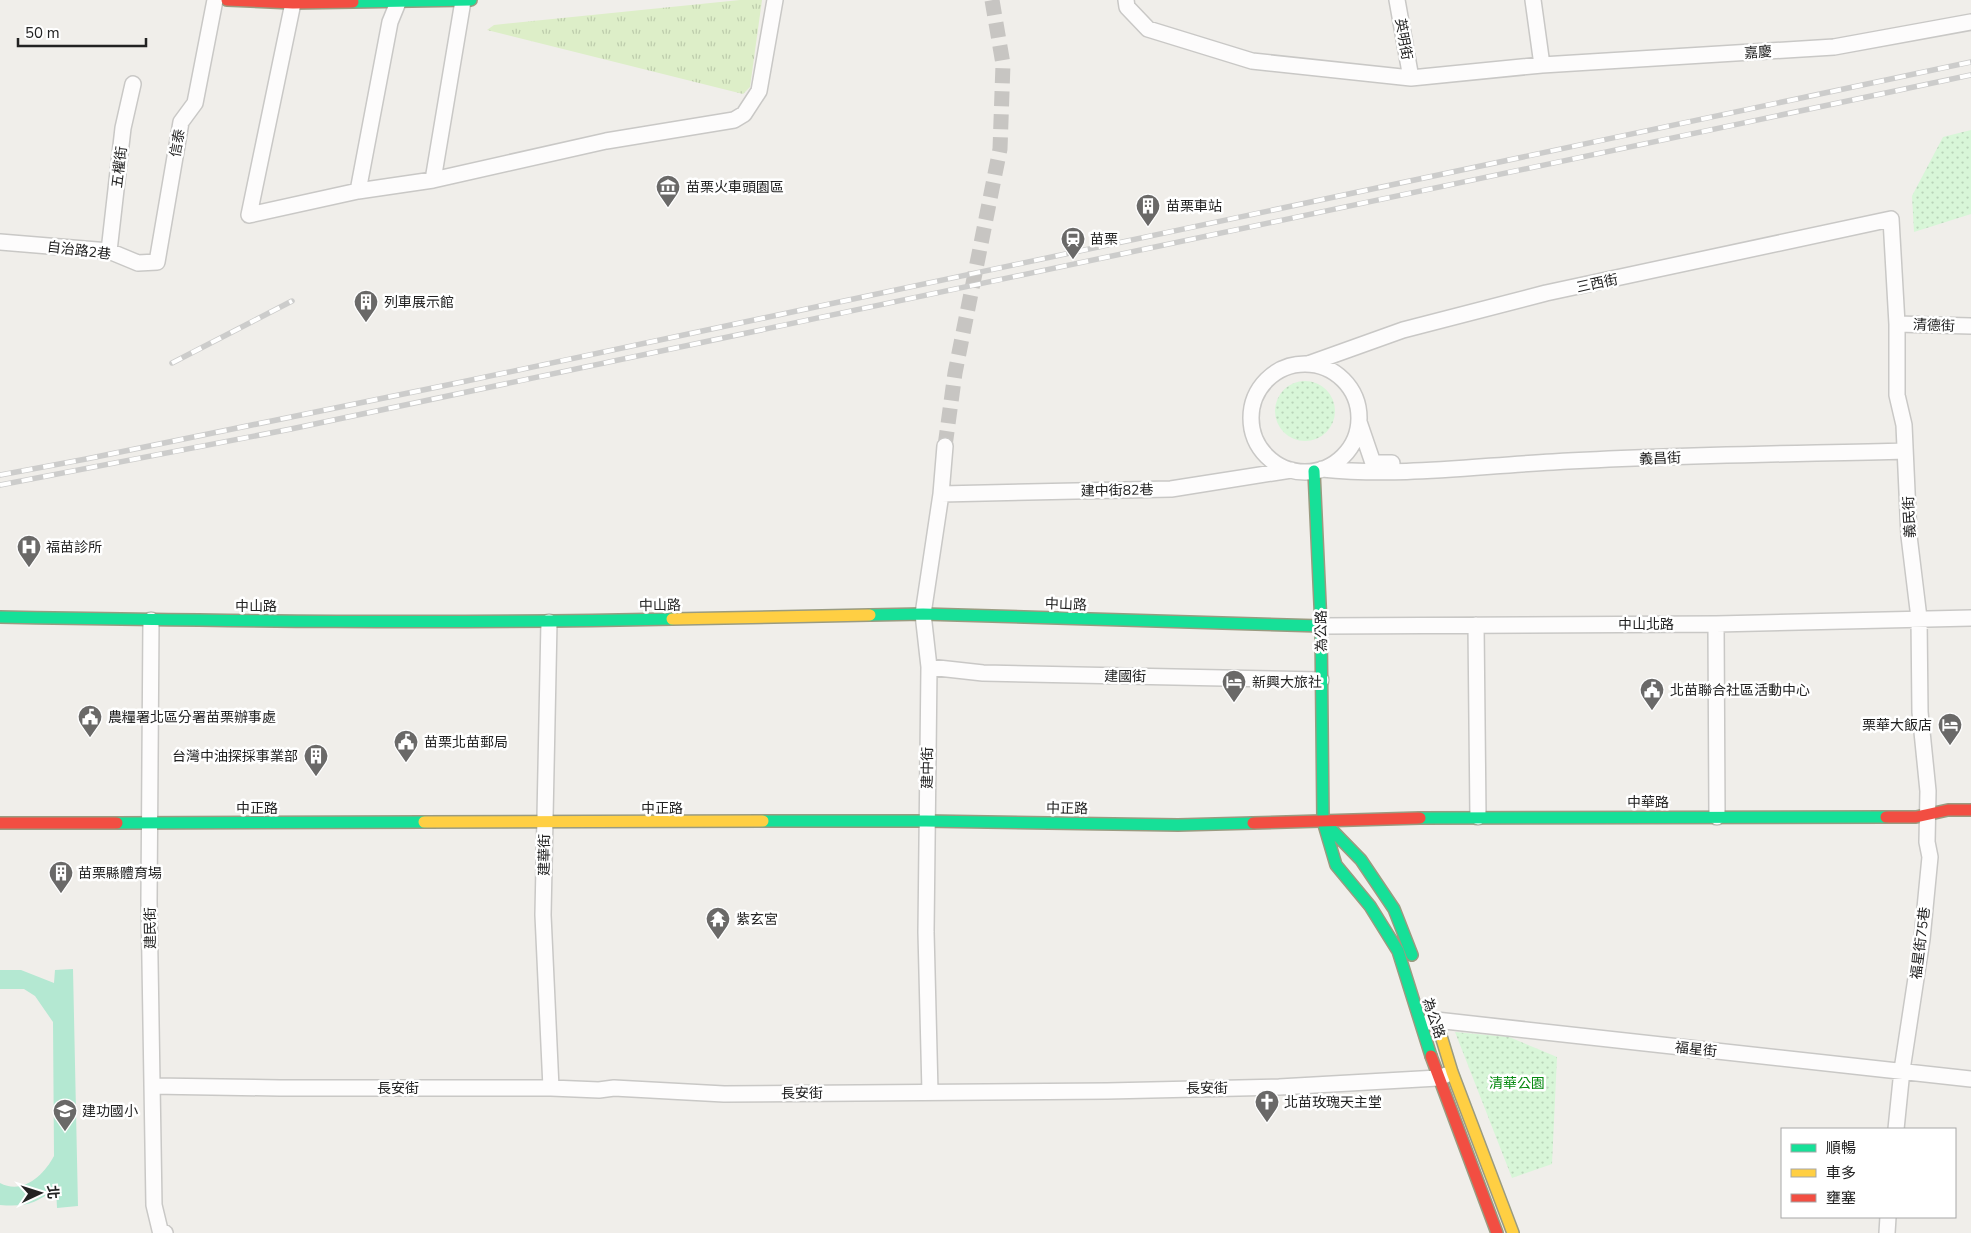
<svg xmlns="http://www.w3.org/2000/svg" width="1971" height="1233" font-family="'Nunito Sans','Noto Sans TC',sans-serif">
  <style>
    .grass { fill: url(#grass-tufts) }
    .park { fill: url(#park-dots) }
    .pitch { fill: #b4e8d2 }
    .lines { fill: none; stroke-linecap: round; stroke-linejoin: round }
    .street-tunnel { stroke: #c7c5c2; stroke-width: 15; stroke-dasharray: 15 8; stroke-linecap: butt }
    .street-casing { stroke: #c9c8c6; stroke-width: 18 }
    .fast-casing { stroke: #9a9b80; stroke-width: 14 }
    .slow-casing { stroke: #9a9b80; stroke-width: 14 }
    .jam-casing { stroke: #9a9b80; stroke-width: 14 }
    .street { stroke: #fdfcfc; stroke-width: 15 }
    .fast { stroke: #16e098; stroke-width: 11 }
    .slow { stroke: #ffcf43; stroke-width: 11 }
    .jam { stroke: #f24e42; stroke-width: 11 }
    .rail-casing { stroke: #cccccb; stroke-width: 5.5 }
    .rail { stroke: #fff; stroke-width: 4; stroke-dasharray: 11; stroke-linecap: butt }
    .labels { text-anchor: middle; stroke-width: 5; stroke-linejoin: round; paint-order: stroke }
    .street-label { font-size: 14px; fill: #222; stroke: #fff }
    .poi-label { font-size: 14px; fill: #222; stroke: #fff; text-anchor: start }
    .park-label { font-size: 14px; fill: #068a10; stroke: #fff }
  </style>
  <defs>
    <pattern id="grass-tufts" width="24" height="20" patternUnits="userSpaceOnUse" patternTransform="scale(1.25)"><rect width="24" height="20" fill="#ddeec8"/><path d="M3 7l-1-3M5 7V3M7 7l1-3M15 17l-1-3M17 17v-4M19 17l1-3" fill="none" stroke="#bdccac"/></pattern>
    <pattern id="park-dots" width="8" height="8" patternUnits="userSpaceOnUse" patternTransform="scale(1.25)"><rect width="8" height="8" fill="#d8f6d8"/><path d="M2 2h.1M6 6h.1" fill="none" stroke="#b9d3b9" stroke-width="1.8" stroke-linecap="round"/></pattern>
  </defs>
  <rect width="100%" height="100%" fill="#f0eeea"/>
  <!-- grass -->
  <path class="grass" d="M740,0h22l-12,87 -7,7 -256,-64 7,-5z"/>
  <!-- park -->
  <path class="park" d="M1971,130v84l-57,18 -2,-36 31,-59z
    M1275 411a30 30 0 1 1 60 0a30 30 0 1 1-60 0Z
    M1455,1032l54,5 48,20 -5,107 -40,14z"/>
  <!-- pitch -->
  <path class="pitch" d="M73,969l5,237 -21,2 -1,-20c-20,16 -31,19 -56,17v-22c23,12 44,-8 54,-27l-1,-134 -18,-26 -11,-7h-24v-19h21l33,13 1,-13z"/>
  <g class="lines">
    <!-- street-tunnel -->
    <path class="street-tunnel" d="M945,446l10,-73 45,-224 3,-85 -11,-64"/>
    <defs>
      <path id="street" d="M1126,0l1,7 21,22 104,32 159,17 131,-13 292,-18 137,-25
        M1397,0l14,78
        M1533,0l9,65
        M293,3l-44,212 109,-24 75,-11 173,-39 128,-21 10,-6 15,-23 16,-91
        M433,180l30,-179
        M358,191l32,-169 9,-22
        M0,242l109,9 29,12 19,-1 24,-140 14,-19 20,-103
        M109,251l14,-123 10,-44
        M1897,324l74,2
        M1308,364l95,-34 143,-37 345,-74 6,105v71l7,30 5,111 10,82 1,94 8,79 -1,51 3,15 -8,82 -20,131 -6,59
        M1251 418a54 54 0 1 1 108 0a54 54 0 1 1-108 0Z
        M1359,422l14,41h19
        M1322,469c79,8 153,-3 231,-7 117,-7 235,-8 352,-11
        M941,494l230,-5 120,-19
        M151,620l-2,281 5,304 6,25 5,3
        M549,622l-6,293 8,173
        M1716,624l1,193
        M1476,625l2,192
        M1321,626l395,-2 255,-6
        M929,667l54,6 338,7
        M1429,1022l7,-2 535,59
        M152,1086l128,2h271l48,2 15,-2 110,6 383,-3 172,-4 159,-9 8,-3
        M930,1092l-4,-160 3,-265 -6,-53 18,-120 4,-48
        M1887,1233l1,-16"/>
      <path id="fast" d="M353,2l118,-2
        M1314,471l7,155 2,195 13,44 34,41 28,45 33,105
        M870,615l53,-1 398,12
        M0,617c224,4 448,7 672,2
        M1420,818l466,-1
        M763,821h163l252,4 75,-2
        M117,823l307,-1
        M1325,823l36,37 33,49 18,46"/>
      <path id="slow" d="M672,619l198,-4
        M424,822l339,-1
        M1438,1026l14,46 61,161"/>
      <path id="jam" d="M227,0l66,3 60,-1
        M1886,817h30l32,-7h23
        M0,823h117
        M1253,823l167,-5
        M1431,1056l66,177"/>
    </defs>
    <!-- street casing -->
    <use href="#street" class="street-casing"/>
    <!-- fast casing -->
    <use href="#fast" class="fast-casing"/>
    <!-- slow casing -->
    <use href="#slow" class="slow-casing"/>
    <!-- jam casing -->
    <use href="#jam" class="jam-casing"/>
    <!-- street -->
    <use href="#street" class="street"/>
    <!-- fast -->
    <use href="#fast" class="fast"/>
    <!-- slow -->
    <use href="#slow" class="slow"/>
    <!-- jam -->
    <use href="#jam" class="jam"/>
    <defs>
      <path id="rail" d="M172,363l120,-62
        M0,475l86,-16 371,-76 1514,-321
        M0,485l291,-56 1680,-354"/>
    </defs>
    <!-- rail casing -->
    <use href="#rail" class="rail-casing"/>
    <!-- rail -->
    <use href="#rail" class="rail"/>
  </g>
  <!-- icons -->
  <defs>
    <symbol id="museum-pin" viewBox="-11 -11 22 30"><path d="M0 17L-7.5 6A9.5 9.5 0 1 1 7.5 6Z" fill="#6a6968" stroke="#fff"/><path d="M0-6L6-3V-2H-6V-3ZM-5-1h2V3h-2ZM-1-1h2V3h-2ZM3-1h2V3H3ZM-6 4H6V6H-6Z" fill="#fff"/></symbol>
    <symbol id="building-pin" viewBox="-11 -11 22 30"><path d="M0 17L-7.5 6A9.5 9.5 0 1 1 7.5 6Z" fill="#6a6968" stroke="#fff"/><path d="M-4-6H4V6H1V3H-1V6H-4ZM-2.5-4.3h1.7v1.8h-1.7ZM.8-4.3h1.7v1.8H.8ZM-2.5-1h1.7V.8h-1.7ZM.8-1h1.7V.8H.8Z" fill="#fff"/></symbol>
    <symbol id="station-pin" viewBox="-11 -11 22 30"><path d="M0 17L-7.5 6A9.5 9.5 0 1 1 7.5 6Z" fill="#6a6968" stroke="#fff"/><path d="M-3-6H3Q5-6 5-4V2Q5 4 3 4L4.5 6H3L1.5 4h-3L-3 6H-4.5L-3 4Q-5 4-5 2V-4Q-5-6-3-6ZM-3.5-4v3h7v-3ZM-3.5 1v1.5H-2V1ZM2 1v1.5H3.5V1Z" fill="#fff"/></symbol>
    <symbol id="hospital-pin" viewBox="-11 -11 22 30"><path d="M0 17L-7.5 6A9.5 9.5 0 1 1 7.5 6Z" fill="#6a6968" stroke="#fff"/><path d="M-5-5h3v3.5h4V-5h3V5h-3V1.5h-4V5h-3Z" fill="#fff"/></symbol>
    <symbol id="hotel-pin" viewBox="-11 -11 22 30"><path d="M0 17L-7.5 6A9.5 9.5 0 1 1 7.5 6Z" fill="#6a6968" stroke="#fff"/><path d="M-6-4.5h1.5V1H6V5H4.5V3h-9V5H-6ZM-4 0a1.8 1.8 0 1 1 3.6 0ZM.5 0V-2.5h3Q6-2.5 6 0Z" fill="#fff"/></symbol>
    <symbol id="civic-pin" viewBox="-11 -11 22 30"><path d="M0 17L-7.5 6A9.5 9.5 0 1 1 7.5 6Z" fill="#6a6968" stroke="#fff"/><path d="M-.6-6.5H3V-4.5H.6V-3L4-1V1h2V6H-6V1h2V-1L-.6-3ZM-1.2 2.5V6h2.4V2.5Z" fill="#fff"/></symbol>
    <symbol id="temple-pin" viewBox="-11 -11 22 30"><path d="M0 17L-7.5 6A9.5 9.5 0 1 1 7.5 6Z" fill="#6a6968" stroke="#fff"/><path d="M0-6L5-2H3V0L6.5 2.5H4V6H1.5V3h-3V6H-4V2.5H-6.5L-3 0V-2H-5Z" fill="#fff"/></symbol>
    <symbol id="church-pin" viewBox="-11 -11 22 30"><path d="M0 17L-7.5 6A9.5 9.5 0 1 1 7.5 6Z" fill="#6a6968" stroke="#fff"/><path d="M-1.2-6h2.4v3.5h3.3v2.4h-3.3V6h-2.4V-.1h-3.3v-2.4h3.3Z" fill="#fff"/></symbol>
    <symbol id="school-pin" viewBox="-11 -11 22 30"><path d="M0 17L-7.5 6A9.5 9.5 0 1 1 7.5 6Z" fill="#6a6968" stroke="#fff"/><path d="M0-5L7-2L0 1L-7-2ZM-4 1L0 2.5L4 1V4Q0 6-4 4Z" fill="#fff"/></symbol>
  </defs>
  <g fill-rule="evenodd">
    <use href="#museum-pin" x="654" y="173" width="28" height="38"/>
    <use href="#building-pin" x="1134" y="192" width="28" height="38"/>
    <use href="#station-pin" x="1059" y="225" width="28" height="38"/>
    <use href="#building-pin" x="352" y="288" width="28" height="38"/>
    <use href="#hospital-pin" x="15" y="533" width="28" height="38"/>
    <use href="#hotel-pin" x="1220" y="668" width="28" height="38"/>
    <use href="#civic-pin" x="1638" y="676" width="28" height="38"/>
    <use href="#civic-pin" x="76" y="703" width="28" height="38"/>
    <use href="#hotel-pin" x="1936" y="711" width="28" height="38"/>
    <use href="#civic-pin" x="392" y="728" width="28" height="38"/>
    <use href="#building-pin" x="302" y="742" width="28" height="38"/>
    <use href="#building-pin" x="47" y="859" width="28" height="38"/>
    <use href="#temple-pin" x="704" y="905" width="28" height="38"/>
    <use href="#church-pin" x="1253" y="1088" width="28" height="38"/>
    <use href="#school-pin" x="51" y="1097" width="28" height="38"/>
  </g>
  <g class="labels">
    <!-- street labels -->
    <g class="street-label">
      <text transform="translate(1404 39) rotate(80)" y="5">英明街</text>
      <text transform="translate(1758 52) rotate(-4)" y="5">嘉慶</text>
      <text transform="translate(177 143) rotate(-80)" y="5">信泰</text>
      <text transform="translate(119 167) rotate(-83)" y="5">五權街</text>
      <text transform="translate(79 250) rotate(7)" y="5">自治路2巷</text>
      <text transform="translate(1597 283) rotate(-12)" y="5">三西街</text>
      <text transform="translate(1934 325) rotate(2)" y="5">清德街</text>
      <text transform="translate(1660 458) rotate(-2)" y="5">義昌街</text>
      <text transform="translate(1117 490) rotate(-1)" y="5">建中街82巷</text>
      <text transform="translate(1909 517) rotate(-93)" y="5">義民街</text>
      <text transform="translate(1066 604) rotate(2)" y="5">中山路</text>
      <text transform="translate(660 605) rotate(-1)" y="5">中山路</text>
      <text x="256" y="611">中山路</text>
      <text x="1646" y="629">中山北路</text>
      <text transform="translate(1321 631) rotate(-91)" y="5">為公路</text>
      <text transform="translate(1125 676) rotate(1)" y="5">建國街</text>
      <text transform="translate(927 768) rotate(-89)" y="5">建中街</text>
      <text x="1648" y="807">中華路</text>
      <text x="257" y="813">中正路</text>
      <text x="662" y="813">中正路</text>
      <text transform="translate(1067 808) rotate(1)" y="5">中正路</text>
      <text transform="translate(544 855) rotate(-89)" y="5">建華街</text>
      <text transform="translate(150 928) rotate(-91)" y="5">建民街</text>
      <text transform="translate(1920 943) rotate(-83)" y="5">福星街75巷</text>
      <text transform="translate(1434 1018) rotate(71)" y="5">為公路</text>
      <text transform="translate(1696 1049) rotate(6)" y="5">福星街</text>
      <text x="398" y="1093">長安街</text>
      <text transform="translate(1207 1088) rotate(-1)" y="5">長安街</text>
      <text transform="translate(802 1093) rotate(-1)" y="5">長安街</text>
    </g>
    <!-- poi labels -->
    <g class="poi-label">
      <text x="686" y="192">苗栗火車頭園區</text>
      <text x="1166" y="211">苗栗車站</text>
      <text x="1090" y="244">苗栗</text>
      <text x="384" y="307">列車展示館</text>
      <text x="46" y="552">福苗診所</text>
      <text x="1252" y="687">新興大旅社</text>
      <text x="1670" y="695">北苗聯合社區活動中心</text>
      <text x="108" y="722">農糧署北區分署苗栗辦事處</text>
      <text x="1932" y="730" text-anchor="end">栗華大飯店</text>
      <text x="424" y="747">苗栗北苗郵局</text>
      <text x="298" y="761" text-anchor="end">台灣中油探採事業部</text>
      <text x="78" y="878">苗栗縣體育場</text>
      <text x="736" y="924">紫玄宮</text>
      <text x="1284" y="1107">北苗玫瑰天主堂</text>
      <text x="82" y="1116">建功國小</text>
    </g>
    <!-- park labels -->
    <g class="park-label">
      <text x="1517" y="1088">清華公園</text>
    </g>
  </g>
  <!-- legend -->
  <rect x="1781" y="1128" width="175" height="90" fill="#ffffff" stroke="#a7a7a7"/>
  <rect x="1791" y="1144" width="25" height="8" fill="#16e098" stroke="#a7a7a7"/>
  <text x="1826" y="1153" font-size="15" fill="#222222">順暢</text>
  <rect x="1791" y="1169" width="25" height="8" fill="#ffcf43" stroke="#a7a7a7"/>
  <text x="1826" y="1178" font-size="15" fill="#222222">車多</text>
  <rect x="1791" y="1194" width="25" height="8" fill="#f24e42" stroke="#a7a7a7"/>
  <text x="1826" y="1203" font-size="15" fill="#222222">壅塞</text>
  <!-- north arrow -->
  <g transform="translate(40 1193) rotate(86)" stroke="#ffffff" stroke-width="4" paint-order="stroke">
  <path d="M0-4L9 19L0 12L-9 19Z" fill="#222222"/>
  <text y="-8" font-size="14" font-weight="bold" text-anchor="middle" fill="#222222">北</text>
  </g>
  <!-- scale -->
  <path d="M18 38v8h128v-8" fill="none" stroke="#222222" stroke-width="2.5"/>
  <text x="25" y="38" font-size="15" fill="#222222" stroke="#ffffff" stroke-width="4" paint-order="stroke">50 m</text>
</svg>
